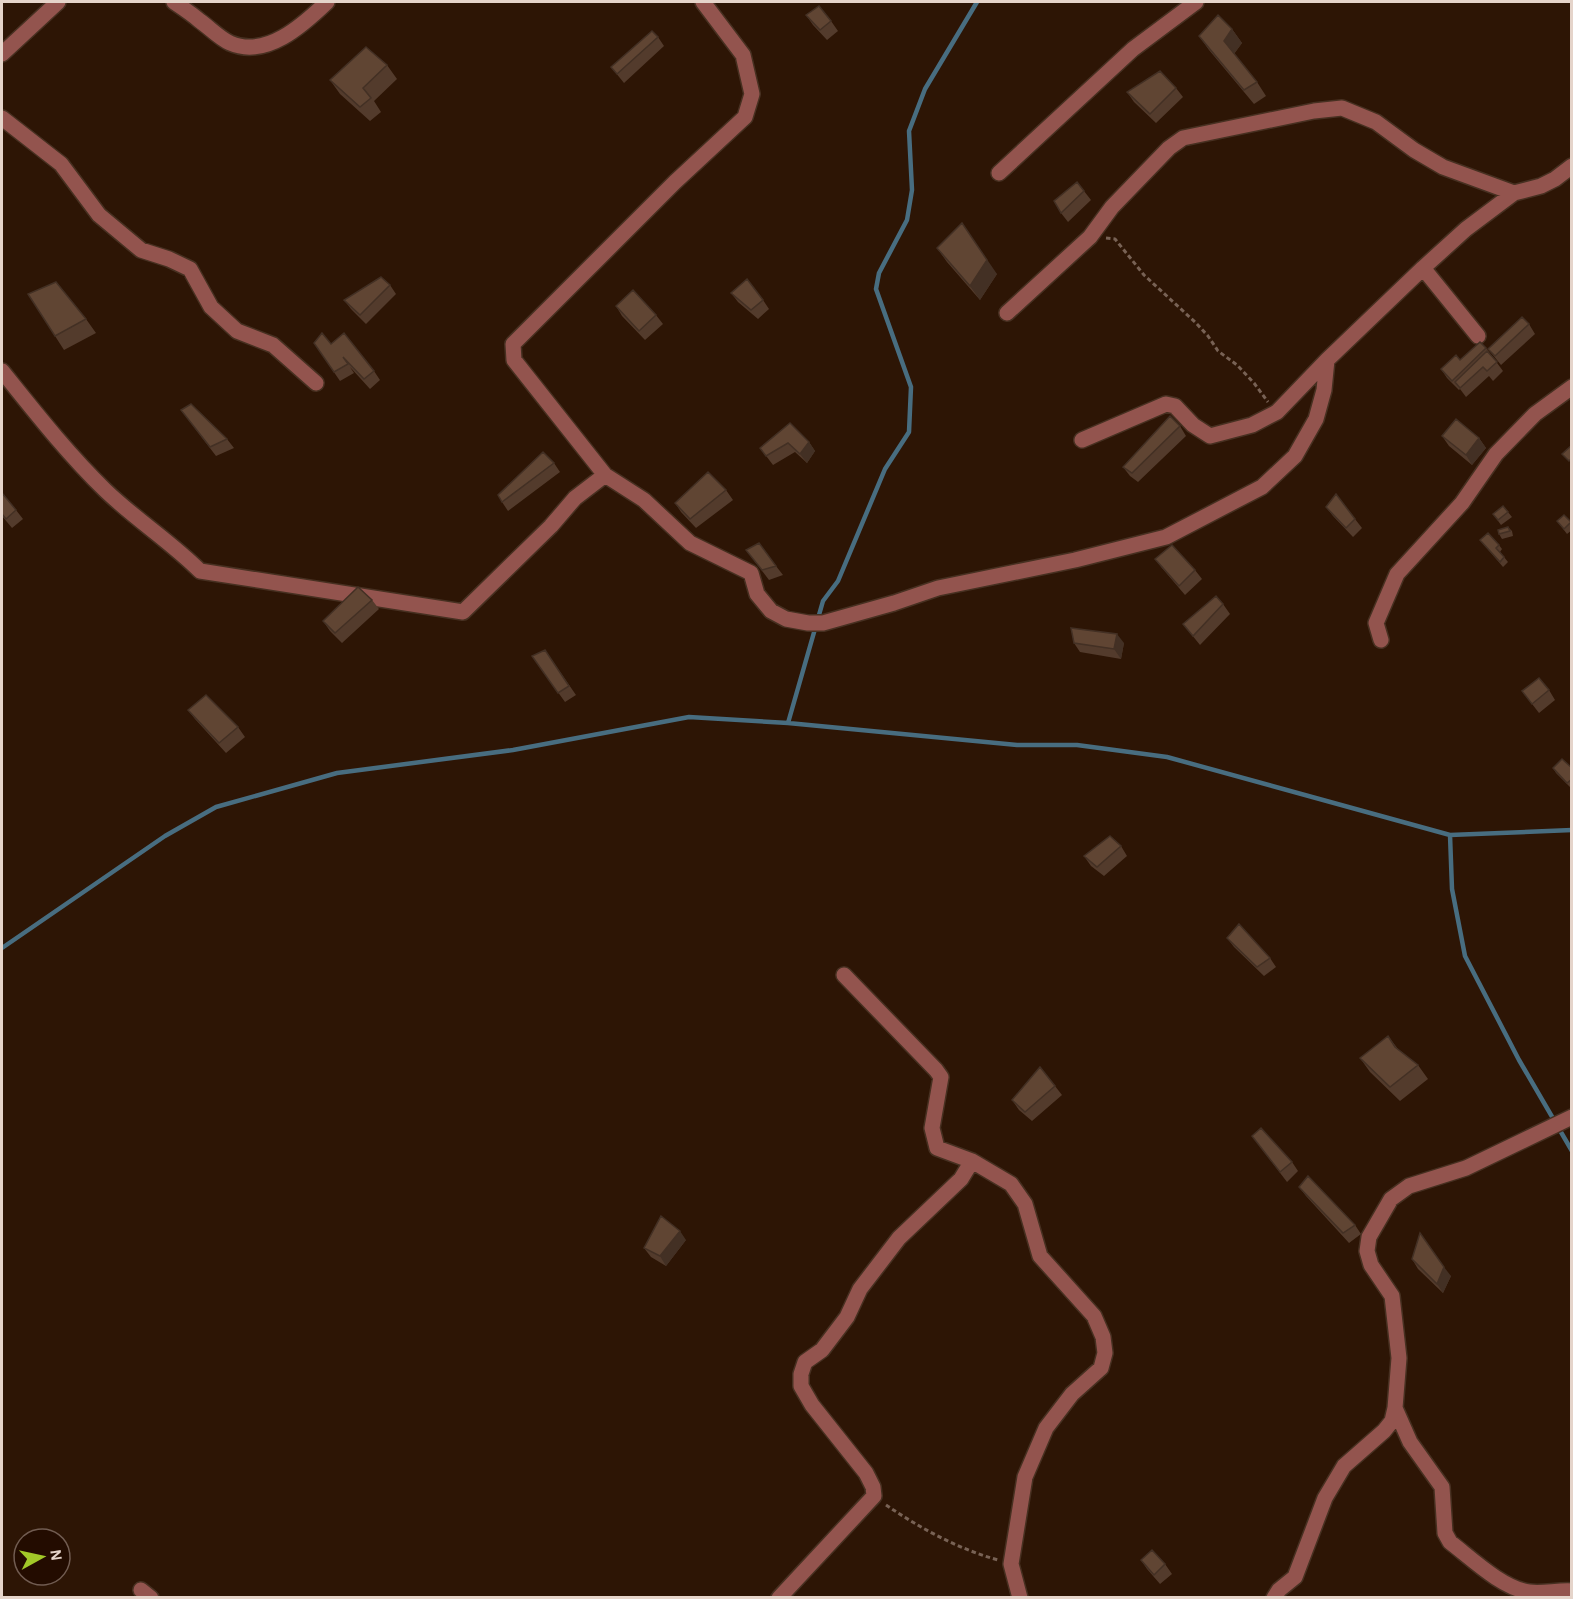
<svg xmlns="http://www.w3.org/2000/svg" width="1573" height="1599" font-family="'Alegreya Sans',sans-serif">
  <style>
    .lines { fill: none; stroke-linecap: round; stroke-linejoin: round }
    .stream { stroke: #486d80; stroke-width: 4.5 }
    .minor-casing { stroke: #473021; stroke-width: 18 }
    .path { stroke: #786255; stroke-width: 3; stroke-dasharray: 4.5 3; stroke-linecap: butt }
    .minor { stroke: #93544e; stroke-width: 15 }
    .wall { fill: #533b2c }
    .shaded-wall { fill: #433024 }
    .building { fill: #604533; stroke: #433024; stroke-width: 1.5 }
  </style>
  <rect width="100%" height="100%" fill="#2d1505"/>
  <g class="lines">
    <!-- stream -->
    <path class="stream" d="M788,723l35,-122 15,-20 47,-112 24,-37 2,-45 -35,-98 3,-16 28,-53 5,-30 -3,-59 16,-42 52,-87
      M1450,835l2,54 13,67 54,104 53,91
      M2,948l163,-112 51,-29 121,-34 176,-23 176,-33 99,6 229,22h60l90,12 283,78 122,-5"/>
    <defs>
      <path id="minor" d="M174,2c9,6 18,12 26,19 10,7 19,17 30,22 36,16 73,-18 97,-41
        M703,2l40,53 9,39 -7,23 -70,65 -162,162 1,16 91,115 39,25 46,43 61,30 6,21 14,17 15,8 22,4h15l71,-20 44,-15 137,-28 91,-23 96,-50 33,-31 21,-37 8,-29 3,-30
        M2,54l56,-52
        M2,118l59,46 38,51 42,35 28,9 21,10 21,38 26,24 36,14 43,38
        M999,173l134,-124 63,-47
        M1423,268l55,68
        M1007,313l83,-76 22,-30 57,-59 14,-10 131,-27 28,-3 34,14 38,28 29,17 71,26 27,-7 14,-7 17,-13
        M2,371c33,41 65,82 103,119 30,29 66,52 95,81l263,41 88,-86 24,-28 30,-23
        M1082,440l84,-36 9,2 18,19 17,11 42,-11 25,-13 50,-52 96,-92 43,-39 48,-36
        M1381,640l-5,-17 21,-49 65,-71 34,-49 39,-40 37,-27
        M844,975l92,95 5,7 -9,51 5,20 35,13 39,23 14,20 15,52 54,60 9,21 2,16 -4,15 -29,26 -26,34 -21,49 -14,87 9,34
        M1395,1408l15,34 32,45 3,46 5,9c22,17 52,46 79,50 14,2 28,-2 43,-1
        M141,1590l10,8
        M779,1598l95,-102 -1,-9 -7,-14 -54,-68 -11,-19v-12l4,-12 17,-12 25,-33 13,-28 39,-51 62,-59 11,-18
        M1274,1598l5,-8 16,-13 30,-79 19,-32 40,-35 8,-10 3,-13 4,-50 -7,-62 -21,-31 -4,-14 2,-14 22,-38 18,-13 57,-18 106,-51"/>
    </defs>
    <!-- minor casing -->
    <use href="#minor" class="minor-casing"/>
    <!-- path -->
    <path class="path" d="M1106,238l9,1 29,36 51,47 13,14 10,15 19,14 17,18 14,19
      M886,1505c34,23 72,44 112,55"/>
    <!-- minor -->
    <use href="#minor" class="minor"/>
  </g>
  <!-- wall -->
  <path class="wall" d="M806,15l25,6 7,10 -11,9 -14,-15z
    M1232,29l10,14 -8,11 23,28 9,14 -12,8 -45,-54 -10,-14z
    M658,37l6,9 -40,37 -13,-16z
    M387,65l10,14 -23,22 7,11 -11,9 -30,-27 -10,-14z
    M1176,88l7,9 -27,26 -22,-21 -7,-10z
    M1084,191l7,9 -23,22 -7,-9z
    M937,248l60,26 -17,26 -33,-38z
    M390,285l6,9 -30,30 -15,-15 -7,-9z
    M731,293l32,7 6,9 -11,10 -20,-17z
    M616,306l40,9 7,9 -18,16 -23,-24z
    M86,319l10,14 -32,17 -9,-14z
    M1529,324l6,10 -34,31 -13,-16z
    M314,343l17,1 43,27 6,9 -10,9 -20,-22 4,6 -14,8z
    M1486,348l17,23 -10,10 -4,-5 -23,21 -6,-8 -1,1 -12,-12 -6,-9z
    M181,410l46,29 7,9 -18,8z
    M790,423l19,19 6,9 -8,12 -12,-11 -22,13 -13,-17z
    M1180,426l6,10 -48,46 -8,-6 -7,-9z
    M1442,436l37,2 7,10 -14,17 -23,-19z
    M554,463l6,9 -52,39 -6,-9z
    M726,490l7,10 -37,28 -15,-16 -6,-9z
    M2,493l14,17 7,9 -11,9 -10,-12z
    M1503,506l9,11 -11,8 -8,-11z
    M1326,507l29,12 7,9 -9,9 -20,-21z
    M1557,521l14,1 1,8 -5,4z
    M1508,527l4,4 1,5 -11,3 -3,-5z
    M1480,540l19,5 3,4 -2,3 8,10 -5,5z
    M746,550l30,16 7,9 -14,5z
    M1155,559l40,11 7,9 -17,16 -23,-27z
    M372,600l7,9 -37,34 -12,-12 -7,-10z
    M1223,604l7,10 -30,31 -17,-21z
    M1074,643h50l-3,16 -41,-7z
    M545,650l31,45 -11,7 -33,-46z
    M1549,690l6,10 -16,13 -17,-22z
    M188,710l50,17 7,10 -19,16 -31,-34z
    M1553,768h19l-1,20 -15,-15z
    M1121,846l6,10 -23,20 -13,-10 -7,-10z
    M1227,938l43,20 6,9 -12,9 -30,-29z
    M1388,1036l10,13 20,16 10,14 -28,22 -30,-29 -10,-14z
    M1055,1086l7,9 -30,26 -13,-11 -7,-10z
    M1252,1136l40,26 6,9 -11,11z
    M1299,1187l56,38 6,9 -12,9 -43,-47z
    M686,1240l-20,26 -15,-9 -7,-9z
    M1412,1259l39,17 -8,17 -25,-24z
    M1141,1560l24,4 7,10 -12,10 -13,-15z"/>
  <!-- shaded-wall -->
  <path class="shaded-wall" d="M1232,29l10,14 -9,12 -9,-14z
    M962,223l35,51 -17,26 -10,-14z
    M1479,438l7,10 -14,17 -6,-10z
    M809,442l6,9 -8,12 -7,-9z
    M1117,634l7,9 -3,16 -7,-10z
    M680,1231l6,9 -20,26 -6,-10z
    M1444,1267l7,9 -8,17 -6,-9z"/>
  <!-- building -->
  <path class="building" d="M819,6l12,15 -11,9 -14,-15z
    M1218,15l14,14 -8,12 33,41 -13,8 -45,-54z
    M652,31l6,6 -41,37 -6,-7z
    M366,47l21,18 -24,23 8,10 -11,9 -30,-27z
    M1160,71l16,17 -26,26 -23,-22z
    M1077,182l7,9 -23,22 -7,-12z
    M962,223l25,37 -17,26 -33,-38z
    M381,277l9,8 -30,30 -16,-15z
    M747,279l16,21 -12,10 -20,-17z
    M56,282l30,37 -31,17 -27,-42z
    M633,290l23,25 -17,16 -23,-25z
    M1522,317l7,7 -34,32 -7,-7z
    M322,333l9,11 13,-11 30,38 -10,8 -21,-22 5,7 -14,8 -20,-29z
    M1480,342l6,6 -34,33 -11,-12 15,-14 4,5z
    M1487,351l10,11 -10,9 -4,-4 -23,21 -5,-6z
    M191,404l36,35 -17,8 -29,-37z
    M1170,416l10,10 -48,47 -9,-6z
    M1456,419l23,19 -13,17 -24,-19z
    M790,423l19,19 -9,12 -12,-11 -22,13 -6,-8z
    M1572,445v13l-3,3 -7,-7z
    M543,452l11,11 -52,39 -4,-7z
    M708,472l18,18 -36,29 -15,-16z
    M2,493l14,17 -10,9 -4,-5z
    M1336,494l19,25 -9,9 -20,-21z
    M1503,506l5,6 -10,8 -5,-6z
    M1564,515l7,7 -7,7 -7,-8z
    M1508,527l2,4 -11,3 -1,-4z
    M1488,533l11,12 -3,3 8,9 -4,5 -20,-22z
    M759,543l17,23 -14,4 -16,-20z
    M1172,545l23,25 -16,16 -24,-27z
    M358,587l14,13 -37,33 -12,-12z
    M1216,596l7,8 -30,32 -10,-12z
    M1071,628l46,6 -3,15 -40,-6z
    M545,650l24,36 -11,7 -26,-37z
    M1539,678l10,12 -17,14 -10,-13z
    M206,695l32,32 -19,16 -31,-33z
    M1562,759l10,9v11l-5,4 -14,-15z
    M1110,836l11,10 -24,21 -13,-11z
    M1239,924l31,34 -13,9 -30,-29z
    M1388,1036l7,11 23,18 -28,22 -30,-29z
    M1040,1067l15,19 -30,26 -13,-12z
    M1261,1128l31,34 -12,10 -28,-36z
    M1308,1176l47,49 -12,8 -44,-46z
    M661,1216l19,15 -20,25 -16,-8z
    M1420,1233l24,34 -7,17 -25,-25z
    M1152,1550l13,14 -11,11 -13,-15z"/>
  <!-- border -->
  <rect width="1573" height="1599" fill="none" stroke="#e5d4ca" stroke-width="6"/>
  <!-- north arrow -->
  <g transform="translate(42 1557) rotate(82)"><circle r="28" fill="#230c00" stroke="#715c51" stroke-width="1.5"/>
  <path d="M0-4.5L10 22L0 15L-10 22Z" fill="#a2c928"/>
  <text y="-9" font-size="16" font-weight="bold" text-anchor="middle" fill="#e5d4ca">N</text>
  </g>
</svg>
